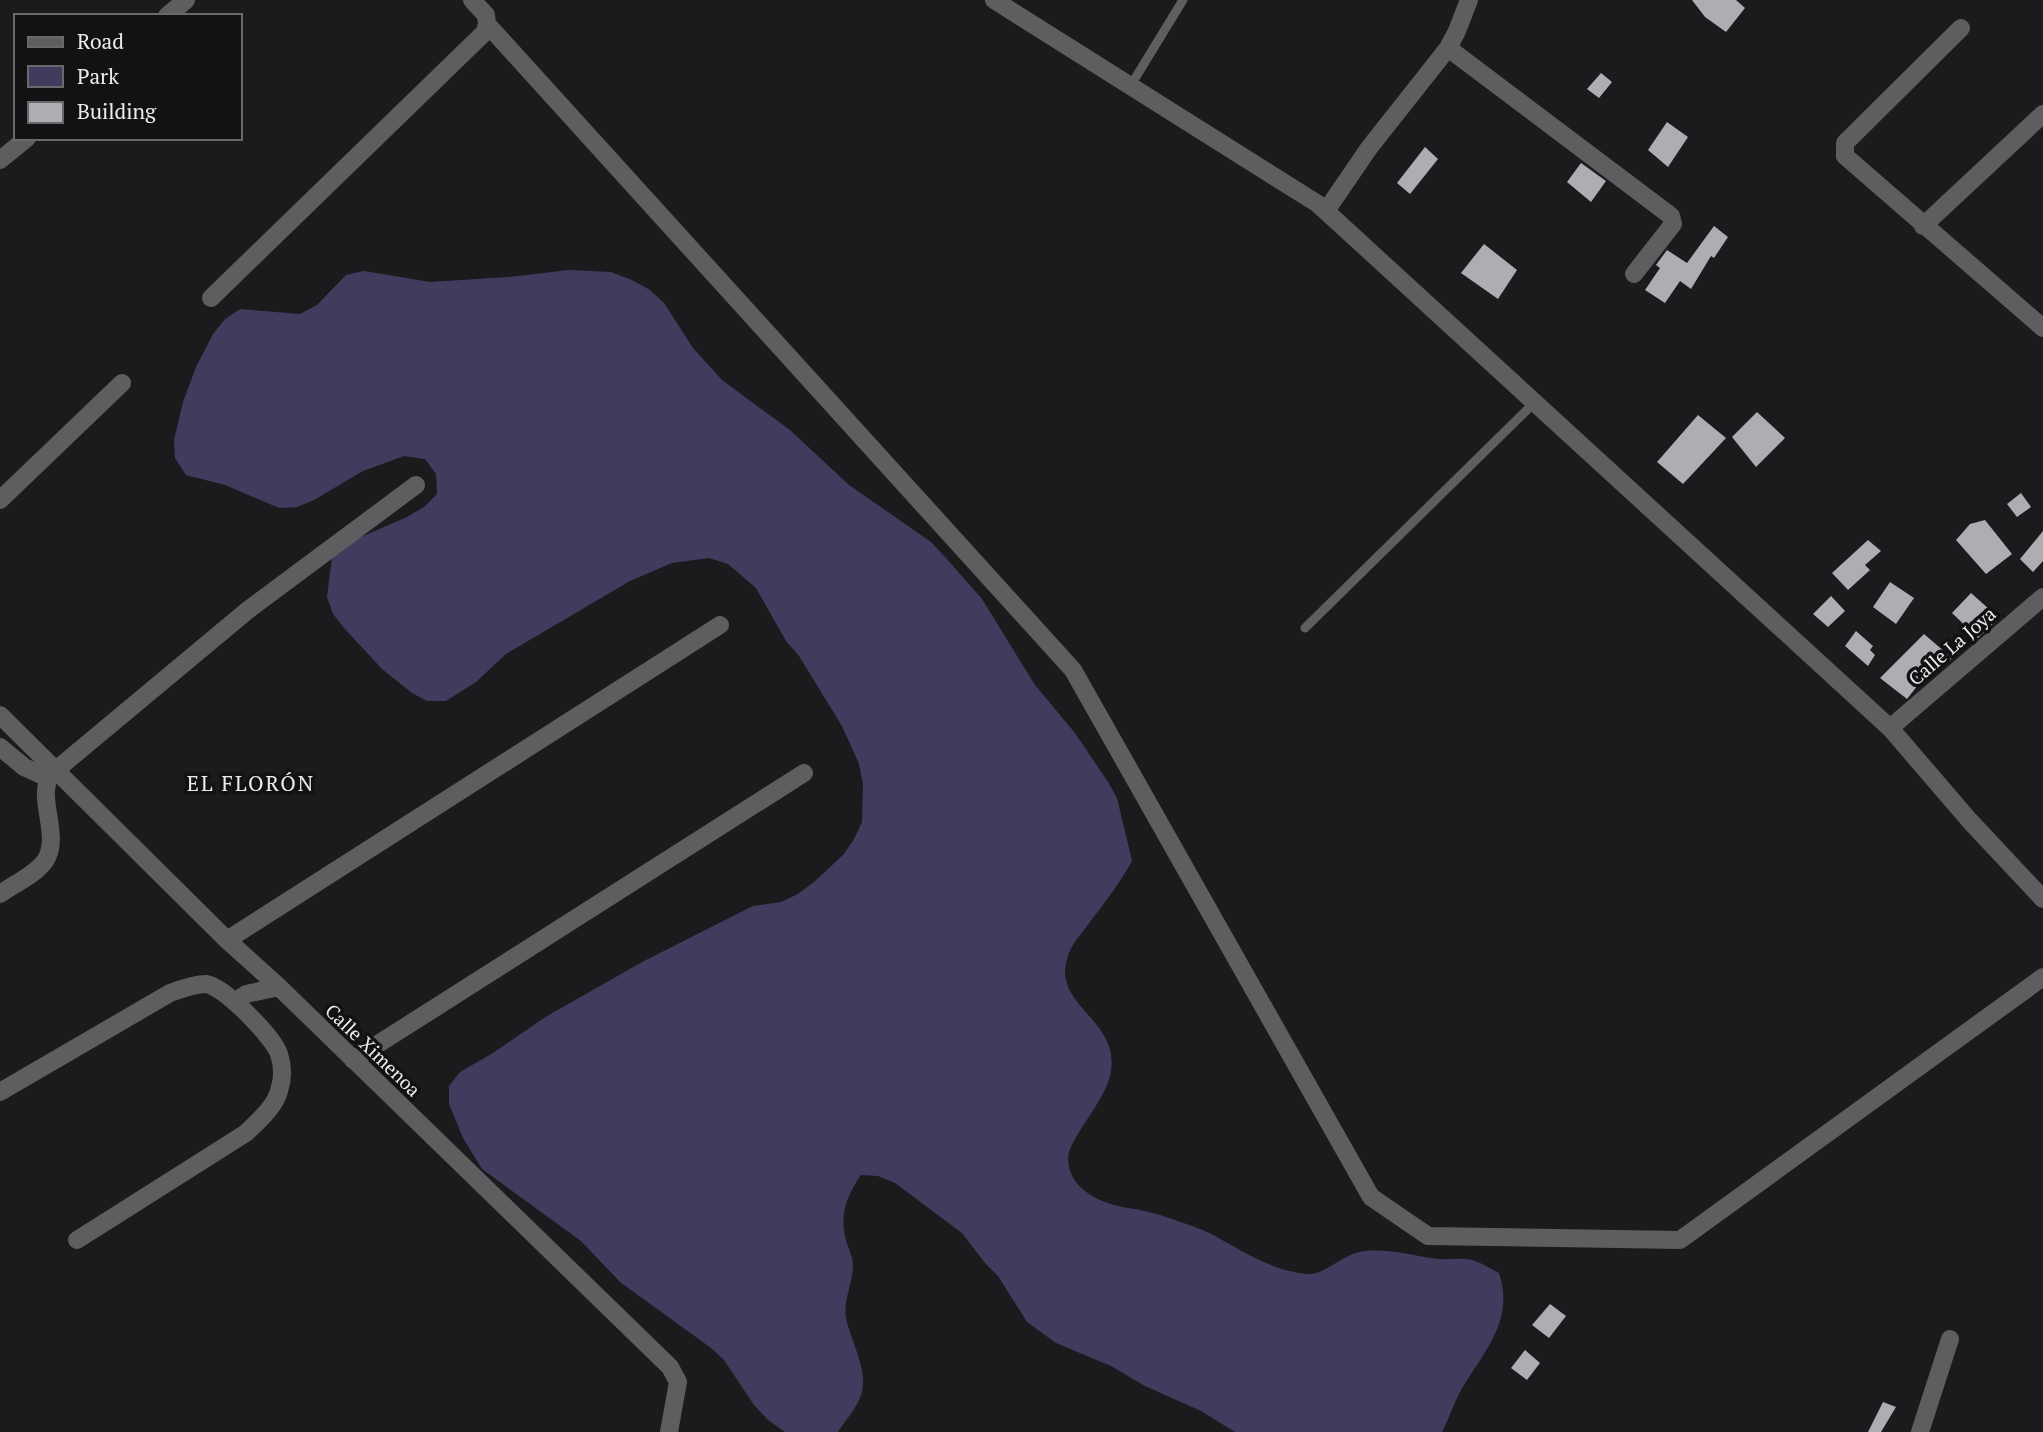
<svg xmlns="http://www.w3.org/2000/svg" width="2043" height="1432" font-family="'PT Serif',serif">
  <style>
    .green { fill: #403c5d }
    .building { fill: #aeaeb2 }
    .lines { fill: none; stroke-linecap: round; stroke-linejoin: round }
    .service { stroke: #5e5e60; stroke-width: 9 }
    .minor { stroke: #5e5e60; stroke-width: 18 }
    .labels { text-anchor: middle; stroke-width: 7; stroke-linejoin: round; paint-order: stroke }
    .street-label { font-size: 19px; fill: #ebebed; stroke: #121114 }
    .neighbourhood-label { font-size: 21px; letter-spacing: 2px; fill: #ebebed; stroke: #121114 }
  </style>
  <rect width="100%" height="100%" fill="#1b1a1d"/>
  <!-- green -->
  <path class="green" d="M569,270l42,2 21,8 18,10 14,13 29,45 29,32 68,50 59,55 82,57 15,16 36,41 53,86 40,48 33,49 9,16 15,63c-12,22 -27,41 -42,61 -7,10 -17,20 -21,31 -21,52 50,64 42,118 -4,30 -44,68 -43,89 1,15 9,26 21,34 23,15 47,13 71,21 17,6 39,12 55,21 29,16 58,35 92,38 16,2 34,-18 52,-22 26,-5 54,4 79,7 12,1 26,-2 37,2 8,3 16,8 24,12 16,49 -16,79 -39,119 -7,13 -11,27 -18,40h-207l-34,-21 -56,-25 -34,-20 -55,-23 -29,-21 -29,-46 -13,-13 -23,-30 -67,-50 -17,-7 -17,-1c-14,20 -22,40 -15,65 2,8 7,17 7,25 0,19 -10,34 -7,53 4,20 19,47 17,67 -1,18 -16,33 -25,47h-53l-17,-12 -14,-15 -30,-45 -13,-12 -91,-66 -39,-41 -99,-72 -19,-31 -14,-34v-18l11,-14 33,-19 54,-37 97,-55 109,-55 28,-4 17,-8 16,-12 30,-28 10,-15 8,-17 1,-38 -4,-20 -17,-38 -43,-70 -13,-15 -30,-53 -28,-24 -19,-6 -37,5 -42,18 -124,73 -30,28 -30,19h-19l-15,-8 -30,-24 -38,-41 -11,-14 -6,-17 5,-40 15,-14 60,-26 17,-10 13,-13 -1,-20 -11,-15 -21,-3 -41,15 -49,29 -17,7 -18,1 -54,-23 -39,-10 -11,-17 -1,-18 9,-38 13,-35 17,-33 12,-15 15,-10 60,5 17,-9 29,-30 18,-4 66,11 79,-5z"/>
  <!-- building -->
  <path class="building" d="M1692,0h44l9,8 -19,24 -21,-15z
    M1601,73l11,9 -13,16 -12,-9z
    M1667,122l21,15 -20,30 -20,-17z
    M1425,147l13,12 -28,35 -13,-11z
    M1581,163l25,18 -15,21 -24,-20z
    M1714,226l14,11 -14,21 -3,-2 -20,33 -11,-8 -15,22 -20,-13 15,-22 -4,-3 11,-15 20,13z
    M1484,244l33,26 -19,29 -37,-26z
    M1757,412l28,26 -29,29 -24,-30z
    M1698,415l28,23 -43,46 -26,-22z
    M2021,493l10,14 -14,10 -10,-13z
    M1985,520l27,34 -26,20 -30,-34 14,-16z
    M2043,531v30l-10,11 -13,-13z
    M1868,540l13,11 -16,14 5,5 -22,20 -16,-17z
    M1890,582l24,16 -18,26 -23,-17z
    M1971,593l28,25 -21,20 -26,-25z
    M1831,596l14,15 -17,16 -15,-13z
    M1856,631l17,15 -3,4 5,5 -7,11 -23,-20z
    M1924,634l28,24 -18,17 -5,-4 -22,28 -27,-21z
    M1550,1304l16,12 -17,22 -17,-13z
    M1525,1350l15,13 -13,17 -16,-12z
    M1883,1402l13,5 -15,25h-13z"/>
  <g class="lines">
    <!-- service -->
    <path class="service" d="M1131,85l52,-85
      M1305,628l229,-225"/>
    <!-- minor -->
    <path class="minor" d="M472,0l14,15 1,9 586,646 298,527 57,39 252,4 363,-263
      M994,0l324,204 572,524 79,92 74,79
      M167,16l19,-16
      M1961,28l-116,115v13l198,172
      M1448,48l9,-17 12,-31
      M0,160l27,-22
      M1326,211l43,-63 79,-100 223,168 2,8 -39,50
      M1923,226l120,-112
      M211,298l274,-266 2,-8
      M0,500l122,-117
      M0,715l227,225 52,47 391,380 8,15 -9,50
      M1890,728l153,-131
      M0,747l24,20 24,11
      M0,894c14,-10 35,-19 45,-33 16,-24 -7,-60 4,-83 1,-3 5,-6 7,-8l192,-160 168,-125
      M227,940l493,-315
      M236,1001l10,-7 33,-7
      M353,1060l451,-287
      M0,1092l170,-99c11,-4 24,-9 36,-9 18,2 68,54 73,70 4,12 4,25 0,37 -4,16 -22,31 -33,42l-169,107
      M1920,1432l30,-93"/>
  </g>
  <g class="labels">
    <!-- street labels -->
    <g class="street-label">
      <text transform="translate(1952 646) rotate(-41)" y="7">Calle La Joya</text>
      <text transform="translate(373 1050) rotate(44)" y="7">Calle Ximenoa</text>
    </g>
    <!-- neighbourhood labels -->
    <g class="neighbourhood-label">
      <text x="251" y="791">EL FLORÓN</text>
    </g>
  </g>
  <!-- legend -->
  <rect x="14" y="14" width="228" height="126" fill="#121114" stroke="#69686b" stroke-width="2"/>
  <rect x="28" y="37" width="35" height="10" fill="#5e5e60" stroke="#69686b" stroke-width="2"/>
  <text x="77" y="49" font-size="21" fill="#ebebed">Road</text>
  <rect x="28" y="66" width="35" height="21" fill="#403c5d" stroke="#69686b" stroke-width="2"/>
  <text x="77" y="84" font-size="21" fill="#ebebed">Park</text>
  <rect x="28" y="102" width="35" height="21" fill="#aeaeb2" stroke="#69686b" stroke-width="2"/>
  <text x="77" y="119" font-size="21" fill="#ebebed">Building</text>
</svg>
